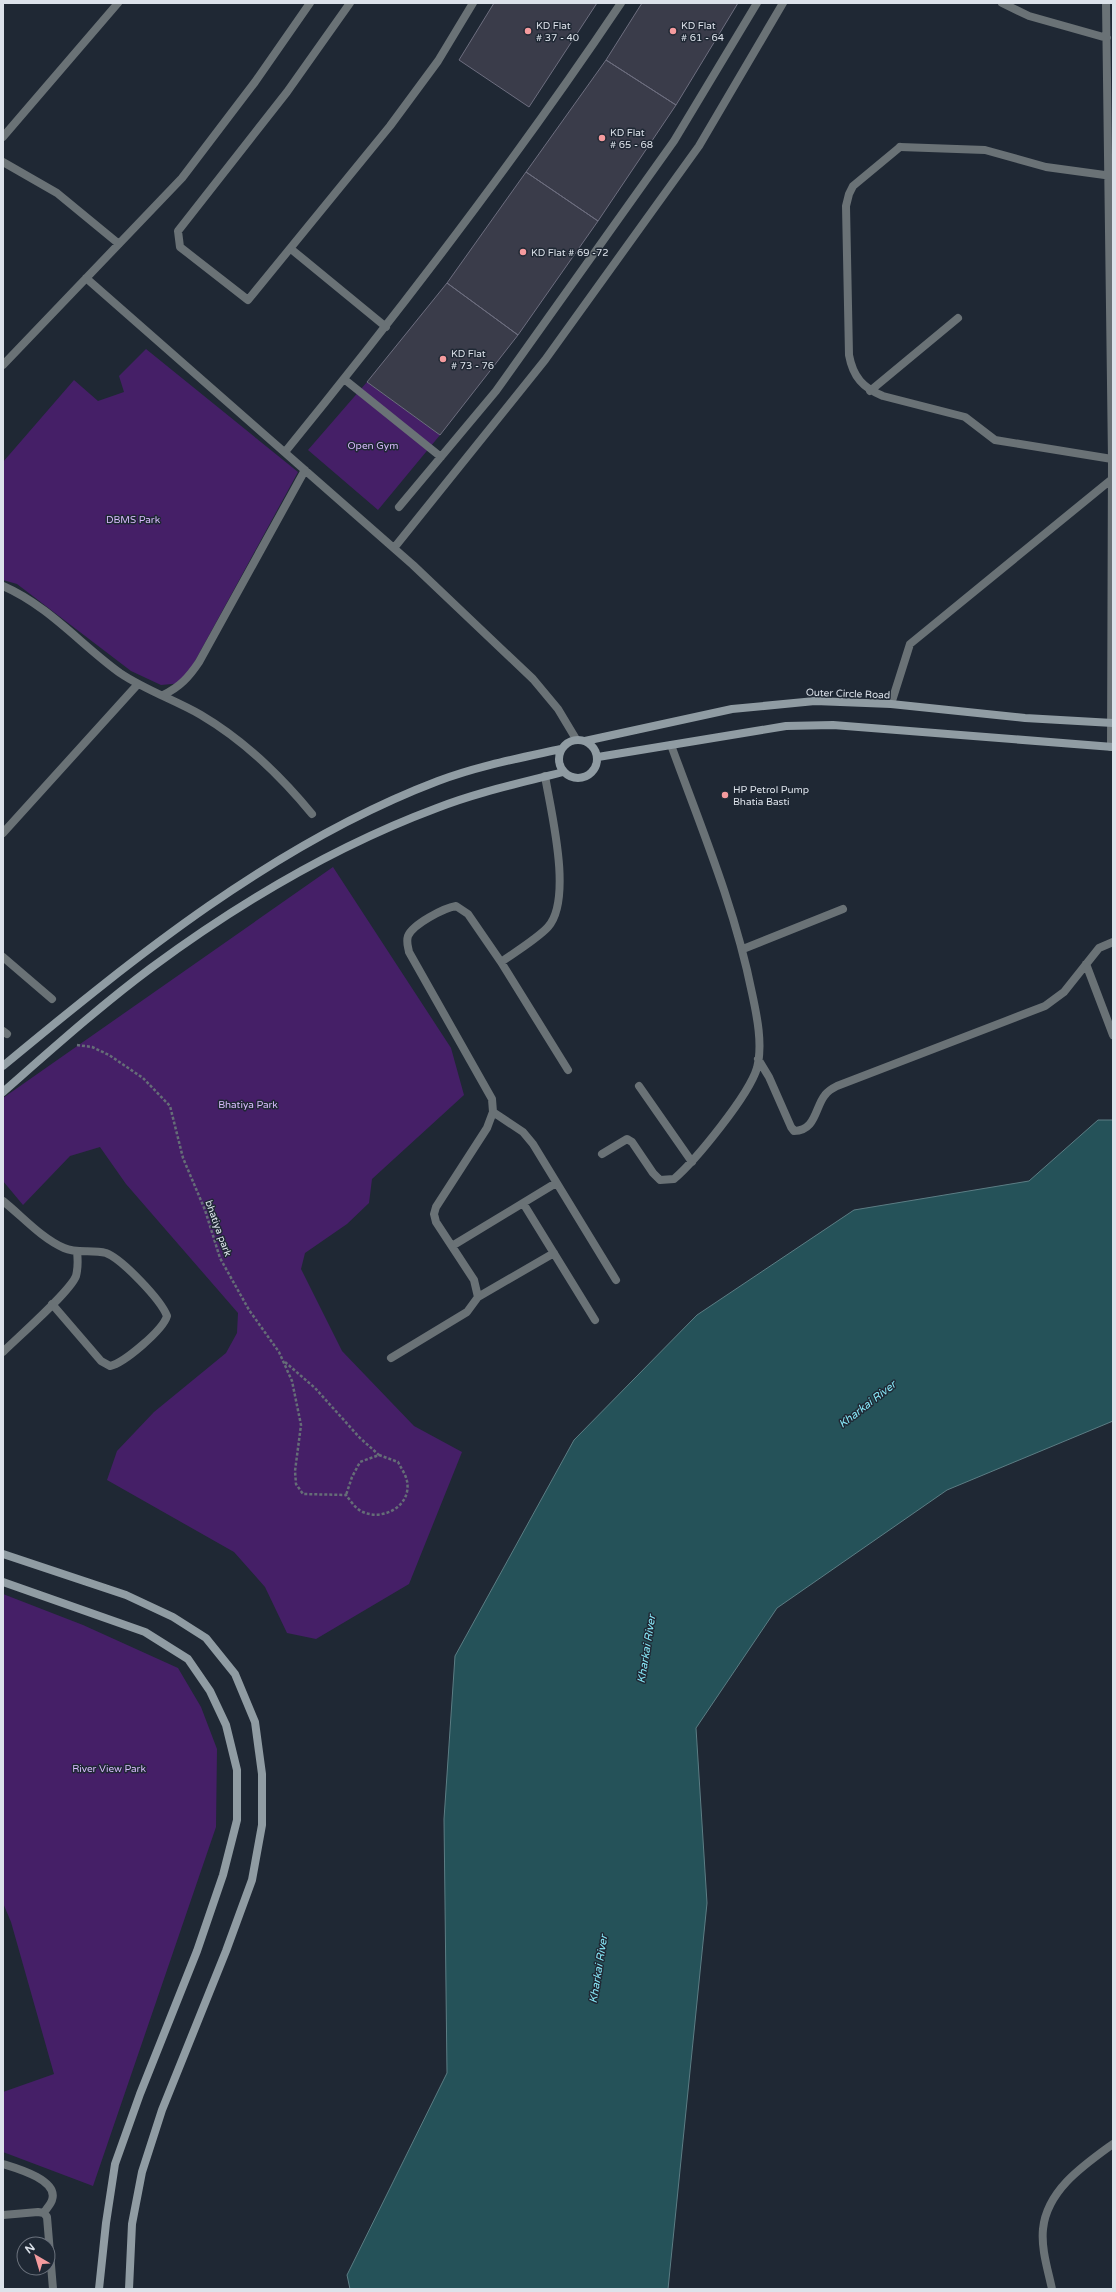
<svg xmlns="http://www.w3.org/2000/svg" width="1116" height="2292" font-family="'Varela Round',sans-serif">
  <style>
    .green { fill: #451f67 }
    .water { fill: #255259; stroke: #5c7d84 }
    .building { fill: #3a3c4a; stroke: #6d6e7f }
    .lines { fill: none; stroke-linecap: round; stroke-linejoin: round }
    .path { stroke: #656d77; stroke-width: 2.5; stroke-dasharray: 3 2; stroke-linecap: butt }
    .lane { stroke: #6a7276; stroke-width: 8 }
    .street { stroke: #6a7276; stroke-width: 8 }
    .secondary { stroke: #909ca3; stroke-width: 8 }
    .poi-dot { fill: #f59b9e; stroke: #1f2834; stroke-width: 1.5 }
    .labels { text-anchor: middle; stroke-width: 3; stroke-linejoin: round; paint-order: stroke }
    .poi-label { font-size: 10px; fill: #dce2ea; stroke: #1f2834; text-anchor: start }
    .park-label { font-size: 10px; fill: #d7bafb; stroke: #1f2834 }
    .street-label { font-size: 10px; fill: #dce2ea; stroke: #1f2834 }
    .water-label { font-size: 11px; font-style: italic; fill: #87e7f7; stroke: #1f2834 }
  </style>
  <rect width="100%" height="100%" fill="#1f2834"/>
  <!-- green -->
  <path class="green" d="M146,349l152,123 -115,211 -22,2 -30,-14 -114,-87 -14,-4v-118l71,-82 24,21 26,-9 -5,-16z
    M367,382l73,53 -62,75 -70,-60z
    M333,867l118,181 13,47 -92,84 -3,24 -22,21 -42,29 -4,16 41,82 72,75 48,26 -53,132 -93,55 -29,-6 -22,-46 -31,-35 -127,-72 10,-29 37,-39 72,-59 11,-20 1,-20 -112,-129 -26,-37 -30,9 -47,49 -20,-24v-83z
    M3,1594l80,31 95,43 23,39 16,42 -1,78 -123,359 -90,-34v-60l51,-18 -43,-152 -8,-19z"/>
  <!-- water -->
  <path class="water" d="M1098,1120h15v301l-166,69 -170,118 -81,120 11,175 -39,386h-318l-3,-14 100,-202 -3,-254 11,-163 119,-216 123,-125 157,-105 175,-29z"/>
  <!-- building -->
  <path class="building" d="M494,3h103l-68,104 -70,-47z
    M642,3h96l-62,102 -70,-45z
    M606,60l70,45 -78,116 -72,-49z
    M526,172l72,49 -80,114 -71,-52z
    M447,283l71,52 -78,100 -73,-53z"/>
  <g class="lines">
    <!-- path -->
    <path class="path" d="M77,1045l15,2 17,8 34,23 27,28 13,52 22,52 15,48 29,52 30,42 13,29 9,44 -6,46 1,13 7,10 43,1c4,5 9,13 15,16 20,11 51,-4 46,-30 -1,-6 -6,-13 -9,-19l-19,-7 -19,7 -8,15 -6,18
      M285,1362l30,26 45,50 19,17"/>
    <!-- lane -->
    <path class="lane" d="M900,147l-47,39 -4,8 -3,12 3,149c4,22 14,33 34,41l82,21 30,23 117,19
      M870,391l88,-73
      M3,1201c19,15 38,37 61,47 13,6 28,1 42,5 16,6 55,47 61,63 -4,14 -43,47 -57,50l-9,-5 -49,-57
      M3,1352c15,-15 67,-60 73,-76 2,-8 2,-16 1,-24"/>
    <!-- street -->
    <path class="street" d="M350,3l-63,89 -109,139 2,16 68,53 142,-174 48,-65 35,-58
      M1002,3l27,13 78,22
      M1106,3l6,456 -1,288
      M3,137l115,-134
      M900,147l85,3 61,17 66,9
      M3,162l54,31 62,51
      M291,249l95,78
      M86,278l327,287 120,114 25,30 18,30
      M3,365l179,-187 73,-96 55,-79
      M344,379l97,78
      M285,452c118,-145 232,-294 336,-449
      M399,507l97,-116 178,-250 83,-138
      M394,548l151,-188 154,-214 84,-143
      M3,586c46,20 78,59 117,87 25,17 55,27 81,42 44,26 79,60 111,99
      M163,695c17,-8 26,-18 36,-33l106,-192
      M891,704l19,-60 202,-165
      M3,833l135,-149
      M743,949l100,-40
      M3,957l49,42
      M501,962l67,108
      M1086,964l27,71
      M3,1031l4,3
      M758,1059l11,18 22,50 3,4c22,0 21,-24 31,-36 3,-4 8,-7 12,-9l208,-80 19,-14 35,-44 14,-6
      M639,1086l53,76
      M493,1112l30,20 10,12 83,136
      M602,1154l25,-15 5,3 21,31 7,7 14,-1c22,-19 75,-84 83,-111 6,-23 0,-52 -5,-75 -17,-85 -51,-166 -81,-248
      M523,1203l72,117
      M452,1246l104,-63
      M478,1297l76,-44
      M391,1358l76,-46 11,-15 -4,-17 -38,-58 -2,-8 2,-7 51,-79 6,-16 -1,-13 -83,-147c-1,-6 -3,-10 -1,-16 5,-12 36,-28 48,-30l12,8 33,48c13,-9 37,-24 47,-35 25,-28 3,-115 -3,-151
      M3,2164c13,4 56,16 49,36 -1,4 -6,9 -8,13
      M3,2215l35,-3 6,1 3,4 6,72
      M1052,2289c-4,-19 -11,-40 -9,-60 4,-39 41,-64 70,-85"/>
    <!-- secondary -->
    <path class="secondary" d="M559 759a19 19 0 1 1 38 0a19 19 0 1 1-38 0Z
      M585,741l147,-32 83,-8 76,3 134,14 88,5
      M598,757l188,-31 47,-1 280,22
      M3,1066c133,-110 272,-223 435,-285 40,-15 82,-23 123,-32
      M3,1092c48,-42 97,-86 148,-124 88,-65 184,-122 286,-160 41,-16 84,-25 126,-36
      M3,1554l123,41 47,22 33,21 29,36 20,48 7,52v51l-10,55 -26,71 -64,159 -20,62 -10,52 -3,65
      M3,1582l142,50 43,27 22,32 16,34 11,45v50l-14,55 -26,76 -57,143 -25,70 -9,59 -7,66"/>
  </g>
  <!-- markers -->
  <g class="poi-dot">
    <circle cx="528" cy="31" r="4"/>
    <circle cx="673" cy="31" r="4"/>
    <circle cx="602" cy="138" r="4"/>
    <circle cx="523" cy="252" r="4"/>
    <circle cx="443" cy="359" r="4"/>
    <circle cx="725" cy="795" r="4"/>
  </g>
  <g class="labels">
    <!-- poi labels -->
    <g class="poi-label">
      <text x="536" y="29">KD Flat<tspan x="536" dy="12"># 37 - 40</tspan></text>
      <text x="681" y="29">KD Flat<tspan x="681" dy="12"># 61 - 64</tspan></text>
      <text x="610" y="136">KD Flat<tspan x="610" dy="12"># 65 - 68</tspan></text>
      <text x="531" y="256">KD Flat # 69 -72</text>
      <text x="451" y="357">KD Flat<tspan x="451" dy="12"># 73 - 76</tspan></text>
      <text x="733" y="793">HP Petrol Pump<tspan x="733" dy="12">Bhatia Basti</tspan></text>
    </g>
    <!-- park labels -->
    <g class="park-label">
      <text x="373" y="449">Open Gym</text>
      <text x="133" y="523">DBMS Park</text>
      <text x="248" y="1108">Bhatiya Park</text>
      <text x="109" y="1772">River View Park</text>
    </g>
    <!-- street labels -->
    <g class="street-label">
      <text transform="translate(848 693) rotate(2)" y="4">Outer Circle Road</text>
      <text transform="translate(219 1228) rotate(70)" y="4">bhatiya park</text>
    </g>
    <!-- water labels -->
    <g class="water-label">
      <text transform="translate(867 1404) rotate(-38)" y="4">Kharkai River</text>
      <text transform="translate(646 1649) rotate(-81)" y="4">Kharkai River</text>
      <text transform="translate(598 1969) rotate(-81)" y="4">Kharkai River</text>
    </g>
  </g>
  <!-- border -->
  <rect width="1116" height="2292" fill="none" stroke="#dce2ea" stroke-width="8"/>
  <!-- north arrow -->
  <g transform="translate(36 2256) rotate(322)"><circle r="19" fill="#1f2834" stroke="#6b727d"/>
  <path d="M0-3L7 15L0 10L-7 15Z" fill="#f59b9e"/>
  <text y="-6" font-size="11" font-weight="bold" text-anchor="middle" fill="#dce2ea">N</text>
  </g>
</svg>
